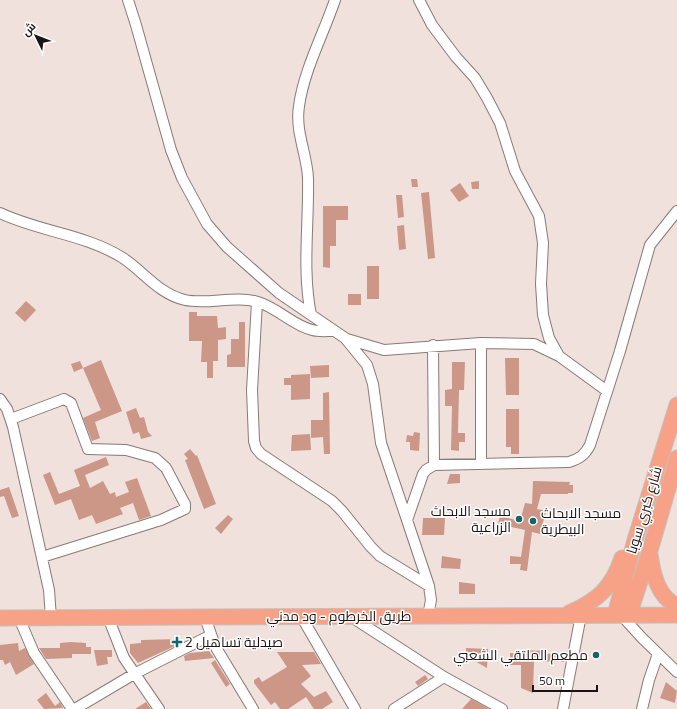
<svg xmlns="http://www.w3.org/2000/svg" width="677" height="709" font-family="'Titillium Web',Cairo,sans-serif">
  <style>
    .building { fill: #cc9787 }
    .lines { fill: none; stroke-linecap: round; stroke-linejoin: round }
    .minor-casing { stroke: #887a76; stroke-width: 12 }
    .highway-casing { stroke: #c3c2c2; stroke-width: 17 }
    .minor { stroke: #fff; stroke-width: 10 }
    .highway { stroke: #f7a186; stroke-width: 15 }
    .poi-dot { fill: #166566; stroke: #fff; stroke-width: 1.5 }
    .labels { text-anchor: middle; stroke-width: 3; stroke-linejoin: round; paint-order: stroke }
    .street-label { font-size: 14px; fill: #1a1513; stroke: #fff }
    .poi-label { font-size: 14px; fill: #1a1513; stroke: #fff; text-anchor: end }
  </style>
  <rect width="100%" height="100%" fill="#f0e1dc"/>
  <!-- building -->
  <path class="building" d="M411,179h6l1,8h-6z
    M479,181v8h-7l-1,-7z
    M460,183l9,13 -10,6 -9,-12z
    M429,192l6,66 -7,1 -7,-66z
    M396,195h6l2,22 -6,1z
    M323,206h25v14h-12v26h-6v22l-7,-1z
    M404,225l2,24 -7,1 -2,-24z
    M367,266h12v33h-12z
    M348,294h13v11h-13z
    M26,301l10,9 -11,12 -10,-9z
    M189,312h8v4h20l1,12 8,-1v12l-8,1v21h-5v17h-6v-16h-6l1,-21h-13z
    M239,322h6v45h-18v-12l4,-1v-15h8z
    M505,358h14v37h-13z
    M101,360l21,51 -27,11 5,16 -8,3 -9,-23 18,-8 -18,-42z
    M80,361l3,7 -9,4 -3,-8z
    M452,362h13l-1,28h-5l-1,43h7v9h-6v9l-8,-1 1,-44h-7v-16l7,-1z
    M329,365v12l-18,1 -1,-12z
    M310,374v25l-19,1v-15h-7v-7h7v-3z
    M329,392l1,62h-6l-1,-17 -12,1v-18h12v-27z
    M136,408l4,10 4,-1 4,15 4,4 -11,3 -2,-7 -6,2 -7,-22z
    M506,409h13v45h-8v-7h-5z
    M414,432l6,1 -1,18 -9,-1v-8h-4l1,-7 6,1z
    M310,434l1,16 -20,1 1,-16z
    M190,449l6,7 1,-1 19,49 -12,5 -19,-49 3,-1 -4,-5z
    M106,457l3,8 -24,10 5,13 13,-7 7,13 5,-2 1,5 13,-5 -4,-10 12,-4 14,38 -12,4 -6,-17 -13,5 3,6 -27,10 -4,-9 -13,5 -8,-21 -16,6 -12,-30 7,-3 9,22 21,-8 -6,-16z
    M450,474h10v9l-13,1z
    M533,481l37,1 -1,3h4v8h-5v1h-27l-4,15 9,2 -6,23 -8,-2 -5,39 -7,-1 1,-6h-11v-8l11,1 4,-27 -27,-6 2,-8 20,5 5,-18 7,1z
    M9,487l10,29 -7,2 -8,-22 -4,1v-7z
    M228,515l5,4 -12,15 -6,-6z
    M423,518h22l-1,17h-22z
    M442,556l19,3 -1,10 -19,-1z
    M459,582l16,2v10h-16z
    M177,639v6l-39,18 -8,-10v-9l11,-1v-3z
    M71,642l15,1v4h5v7h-19v4l-26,1 -7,-11h21v-5z
    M18,643l1,8 6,-3 9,16 -18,11 -6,-13 -5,3 -2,-5h-3v-15z
    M466,648l22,1 -1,19 -21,-12z
    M94,650h18v7h-5l1,7 -11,2z
    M522,650l22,1v3l20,-1v9l-30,-1 -1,32 -12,-5v-23h-11v-12h12z
    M209,651l5,7 -29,3 -1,-5 6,-3z
    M277,652h37l7,12 -19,1 9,11 -10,8 13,13 12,-6 7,11 -11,7h-8l-8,-12 -18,12h-8l-5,-7 -4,3 -17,-22v-3l5,-3 3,5 25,-15z
    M215,660l15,24 -4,3 -15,-24z
    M425,675l3,4 -10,7 -3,-4z
    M666,682l11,9 -2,12 -15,-5z
    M46,693l9,13 5,-4 3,6 -19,1 -7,-9z
    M471,699l18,10h-27z
    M146,702l5,7h-16z"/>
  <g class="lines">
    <defs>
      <path id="minor" d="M128,0l8,25 35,125 11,28 25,46 20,23 52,46 66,45 22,27 6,19 8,59 26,77
        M419,0l13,25 24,32 19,21 12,20 13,25 15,48 24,45 4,27 -2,41 2,31 6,23 10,18
        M0,213c40,19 85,21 123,45 21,14 36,36 62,42 23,5 50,-5 73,2 20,6 34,23 54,28 7,2 14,1 21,1
        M257,302l-5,88 2,51 2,7 5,6 71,47 10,10 29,36 9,9 49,30
        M311,315c-9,-45 -2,-91 -3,-137 -1,-24 -13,-46 -9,-72 5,-36 24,-71 36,-106
        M347,339l37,11 97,-7 53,1 25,12 48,35
        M433,345l1,120
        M0,399l7,10 6,18 36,163 2,28
        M11,419l53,-20 7,4 17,46 38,1 29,8 11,10 19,36v5l-24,11 -119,37
        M481,462v-119
        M301,616l54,93
        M350,616l94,61 58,32
        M428,616l3,-16 -2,-14 -22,-66 16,-46 3,-4 8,-5 135,-3c10,-3 16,-7 21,-17l30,-94 30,-106 27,-34
        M622,616l20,22 35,34
        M108,617l16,41 35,51
        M205,617l10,29 38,63
        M19,618l15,35 38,56
        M75,709l59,-35 77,-39
        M394,709l50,-32
        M563,709l18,-94
        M642,709l7,-29 9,-26"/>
      <path id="highway" d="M650,554c3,20 7,42 27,52
        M569,613c28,-12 43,-25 53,-55
        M615,615l20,-75 42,-135
        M629,615l20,-61 28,-96
        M0,618l677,-3"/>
    </defs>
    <!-- minor casing -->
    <use href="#minor" class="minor-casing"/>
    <!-- highway casing -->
    <use href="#highway" class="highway-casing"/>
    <!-- minor -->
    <use href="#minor" class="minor"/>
    <!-- highway -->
    <use href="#highway" class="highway"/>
  </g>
  <!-- markers -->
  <g class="poi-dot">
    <circle cx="519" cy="519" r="4"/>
    <circle cx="533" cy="521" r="4"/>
    <path d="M175 636h4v4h4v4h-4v4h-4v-4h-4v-4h4z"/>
    <circle cx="596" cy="655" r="4"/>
  </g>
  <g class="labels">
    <!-- street labels -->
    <g class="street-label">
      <text transform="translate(644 510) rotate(-73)" y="5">شارع كبري سوبا</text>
      <text x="339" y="621">طريق الخرطوم - ود مدني</text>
    </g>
    <!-- poi labels -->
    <g class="poi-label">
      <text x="511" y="516">مسجد الابحاث<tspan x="511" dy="16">الزراعية</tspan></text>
      <text x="541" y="518" text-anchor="start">مسجد الابحاث<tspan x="541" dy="16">البيطرية</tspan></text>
      <text x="185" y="647" text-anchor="start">صيدلية تساهيل 2</text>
      <text x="588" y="660">مطعم الملتقي الشعبي</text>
    </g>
  </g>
  <!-- north arrow -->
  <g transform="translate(36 36) rotate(313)" stroke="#ffffff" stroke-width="3" paint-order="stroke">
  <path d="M0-3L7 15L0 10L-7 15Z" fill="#1a1513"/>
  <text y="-6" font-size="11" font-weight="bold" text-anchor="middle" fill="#1a1513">ش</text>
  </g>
  <!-- scale -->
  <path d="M533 685v6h64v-6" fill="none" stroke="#1a1513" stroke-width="2"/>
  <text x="539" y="685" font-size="12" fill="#1a1513" stroke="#ffffff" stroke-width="3" paint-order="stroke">50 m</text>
</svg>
